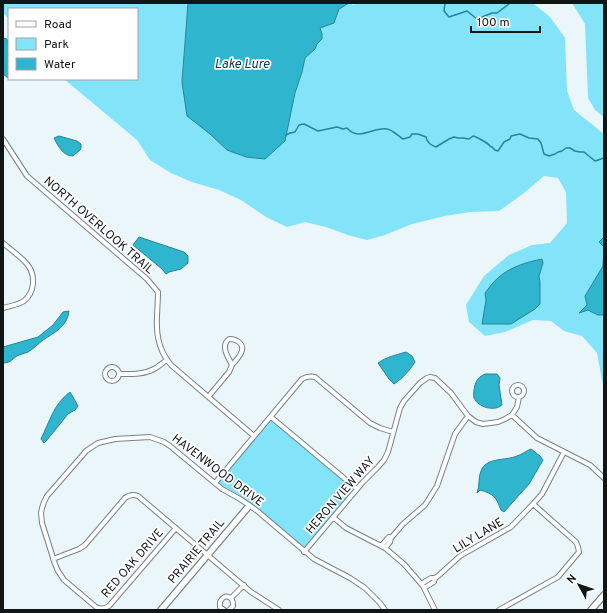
<svg xmlns="http://www.w3.org/2000/svg" width="607" height="613" font-family="Overpass,sans-serif">
  <style>
    .green { fill: #82e3f9 }
    .water { fill: #30b5cf; stroke: #268598 }
    .lines { fill: none; stroke-linecap: round; stroke-linejoin: round }
    .stream { stroke: #268598; stroke-width: 1.5 }
    .street-casing { stroke: #768284; stroke-width: 6 }
    .secondary-casing { stroke: #768284; stroke-width: 8 }
    .street { stroke: #fff; stroke-width: 4 }
    .secondary { stroke: #fff; stroke-width: 5.5 }
    .labels { text-anchor: middle; stroke-width: 3.5; stroke-linejoin: round; paint-order: stroke }
    .street-label { font-size: 12px; fill: #101516; stroke: #fff }
    .water-label { font-size: 13px; font-style: italic; fill: #05404b; stroke: #fff }
  </style>
  <rect width="100%" height="100%" fill="#eaf6f9"/>
  <!-- green -->
  <path class="green" d="M3,3h185l-6,79 28,52 17,16 58,-9 10,-48 7,-21 3,-14 10,-9 2,-5 5,-5v-5l-2,-6 16,-10 3,-9c4,-3 10,-8 14,-4l5,-2h175l17,14 15,21 2,53 7,19 30,24v257l-7,-38 -15,-17 -18,-5 -13,-10 -18,-1 -28,12 -20,4 -16,-14 -3,-17 18,-29 25,-21 23,-10 18,-2 17,-20 -1,-31 -8,-14 -14,-2 -20,17 -25,18 -29,1 -25,4 -33,8 -27,11 -18,5 -19,-5 -22,-8 -21,-5 -18,5 -21,-10 -25,-17 -22,-10 -27,-8 -21,-9 -21,-13 -13,-20 -73,-61h73v-70h-128v10l-6,-6z
    M572,3h32v114l-9,-7 -7,-12 -2,-49 -1,-25z
    M271,420l83,69 -50,59 -53,-45 -33,-20z"/>
  <!-- water -->
  <path class="water" d="M188,3h161l-10,6 -5,14 -14,5 2,6v5l-5,5 -2,5 -10,9 -3,14 -7,21 -10,48 -20,18 -19,-2 -19,-7 -17,-16 -23,-18 -5,-34z
    M3,38l4,1 1,5 1,34h-1l-5,-4z
    M59,136l18,5 4,3v5l-8,7c-10,0 -15,-10 -19,-18z
    M139,237l45,15 4,4v7l-7,6 -12,3 -3,2 -4,-5 -29,-24z
    M604,237v78h-6l-10,-5 -9,3 8,-8 -2,-9 18,-30 1,-19 -5,-5z
    M542,259l1,4 -4,13 1,6v22l-5,5 -24,15h-29l4,-24 -1,-7c4,-5 8,-11 13,-15 12,-11 29,-16 44,-19z
    M69,311c-2,16 -14,21 -26,29 -5,4 -10,9 -15,12 -3,1 -6,2 -9,3 -7,3 -7,8 -16,8v-16l35,-10 15,-12 10,-13z
    M406,352l6,4 3,6c-6,9 -12,16 -21,22l-5,-5 -11,-16c8,-6 18,-8 28,-11z
    M485,374h12l3,4 -1,7 3,20c-8,7 -24,2 -28,-7 -1,-5 0,-8 1,-13 2,-6 4,-8 10,-11z
    M70,392l8,14 -3,4 -7,4 -21,26 -3,3 -3,-4c9,-18 12,-34 29,-47z
    M531,449l9,7 3,4 -14,24 -25,28 -3,-2c-5,-13 -7,-16 -21,-20l-3,3c3,-7 1,-16 4,-22 5,-14 24,-10 36,-15 4,-1 9,-5 14,-7z"/>
  <g class="lines">
    <!-- stream -->
    <path class="stream" d="M445,3l-1,8 5,6 18,-6 10,8 15,-6h5l13,-10
      M286,135l4,-2 5,-1 4,-7 5,-1 14,7 19,-4 6,2 4,-1c12,14 25,-1 40,1 6,1 11,7 16,10l7,-2 2,-3h6l8,3c1,6 5,8 10,10l13,-8 5,-2 4,1h5l6,1 4,-3c4,1 15,7 17,10l2,1 3,3 3,1 6,-9 6,-3 1,-3 9,-2 9,4 9,1 3,4 3,11 5,2 6,-2 3,-2 4,-1 4,-3h4l5,3 5,1h4l11,9 9,-3"/>
    <defs>
      <path id="street" d="M3,139l24,37 120,103 11,13c0,18 -4,39 3,56 2,6 6,12 10,17l83,71
        M3,243c8,7 17,13 24,21 9,11 8,28 -3,37 -6,4 -14,5 -21,7
        M229,339c4,0 8,1 11,4 7,7 -4,17 -8,22 -4,-8 -12,-19 -3,-26z
        M105 374a7 7 0 1 1 14 0a7 7 0 1 1-14 0Z
        M119,374c11,0 24,1 35,-5 4,-2 8,-6 13,-9
        M512 391a6 6 0 1 1 12 0a6 6 0 1 1-12 0Z
        M209,396l20,-24 3,-7
        M512,415l25,23 53,27 14,13
        M271,417l86,72
        M215,483l87,-104c5,-3 8,-3 13,-2l55,46 10,5 13,4
        M333,517l13,11 39,20 19,16 19,22 12,24
        M176,528l-67,78c-5,3 -8,3 -13,1l-32,-27 -6,-9 -3,-7 -13,-41 -1,-10 1,-5 2,-6 3,-6 34,-39 5,-6 12,-8 17,-4 35,-2 14,5 6,4 52,43 18,10 16,11 58,49 36,19 15,10 15,15 5,7
        M381,546l7,-8 1,-1 2,1
        M385,548l5,-6 1,-4 12,-14 22,-19 12,-19 18,-52 13,-18
        M304,552l59,-70 15,-15 6,-7 4,-8 12,-44 4,-7 16,-18 7,-5 3,-1 5,1 16,15 17,23 8,6 7,2 15,-2 7,-3 7,-4 5,-8 2,-10
        M53,559l26,-10 6,-4 40,-47c4,-3 8,-4 13,-2l113,96 28,18
        M421,584l10,-6h4l3,-2 22,-20 51,-29 22,-23 9,-10 22,-42
        M424,588l10,-6 1,-4
        M231,598l13,-13
        M224,610l-4,-3v-5c4,-9 14,-6 13,4l-4,4
        M499,610l59,-33 21,-25 -1,-5 -2,-5 -43,-38"/>
      <path id="secondary" d="M161,610l88,-104
        M591,610l13,-15"/>
    </defs>
    <!-- street casing -->
    <use href="#street" class="street-casing"/>
    <!-- secondary casing -->
    <use href="#secondary" class="secondary-casing"/>
    <!-- street -->
    <use href="#street" class="street"/>
    <!-- secondary -->
    <use href="#secondary" class="secondary"/>
  </g>
  <g class="labels">
    <!-- street labels -->
    <g class="street-label">
      <text transform="translate(99 225) rotate(41)" y="4">NORTH OVERLOOK TRAIL</text>
      <text transform="translate(218 470) rotate(37)" y="4">HAVENWOOD DRIVE</text>
      <text transform="translate(340 495) rotate(-49)" y="4">HERON VIEW WAY</text>
      <text transform="translate(478 535) rotate(-31)" y="4">LILY LANE</text>
      <text transform="translate(196 551) rotate(-50)" y="4">PRAIRIE TRAIL</text>
      <text transform="translate(132 563) rotate(-49)" y="4">RED OAK DRIVE</text>
    </g>
    <!-- water labels -->
    <g class="water-label">
      <text x="242" y="68">Lake Lure</text>
    </g>
  </g>
  <!-- border -->
  <rect width="607" height="613" fill="none" stroke="#101516" stroke-width="8"/>
  <!-- legend -->
  <rect x="8" y="8" width="130" height="72" fill="#ffffff" stroke="#9fa1a2"/>
  <rect x="16" y="21" width="20" height="6" fill="#ffffff" stroke="#9fa1a2"/>
  <text x="44" y="28" font-size="12" fill="#101516">Road</text>
  <rect x="16" y="38" width="20" height="12" fill="#82e3f9" stroke="#9fa1a2"/>
  <text x="44" y="48" font-size="12" fill="#101516">Park</text>
  <rect x="16" y="58" width="20" height="12" fill="#30b5cf" stroke="#9fa1a2"/>
  <text x="44" y="68" font-size="12" fill="#101516">Water</text>
  <!-- north arrow -->
  <g transform="translate(579 585) rotate(310)" stroke="#ffffff" stroke-width="3" paint-order="stroke">
  <path d="M0-3L7 15L0 10L-7 15Z" fill="#101516"/>
  <text y="-6" font-size="11" font-weight="bold" text-anchor="middle" fill="#101516">N</text>
  </g>
  <!-- scale -->
  <path d="M471 26v6h69v-6" fill="none" stroke="#101516" stroke-width="2"/>
  <text x="477" y="26" font-size="12" fill="#101516" stroke="#ffffff" stroke-width="3" paint-order="stroke">100 m</text>
</svg>
